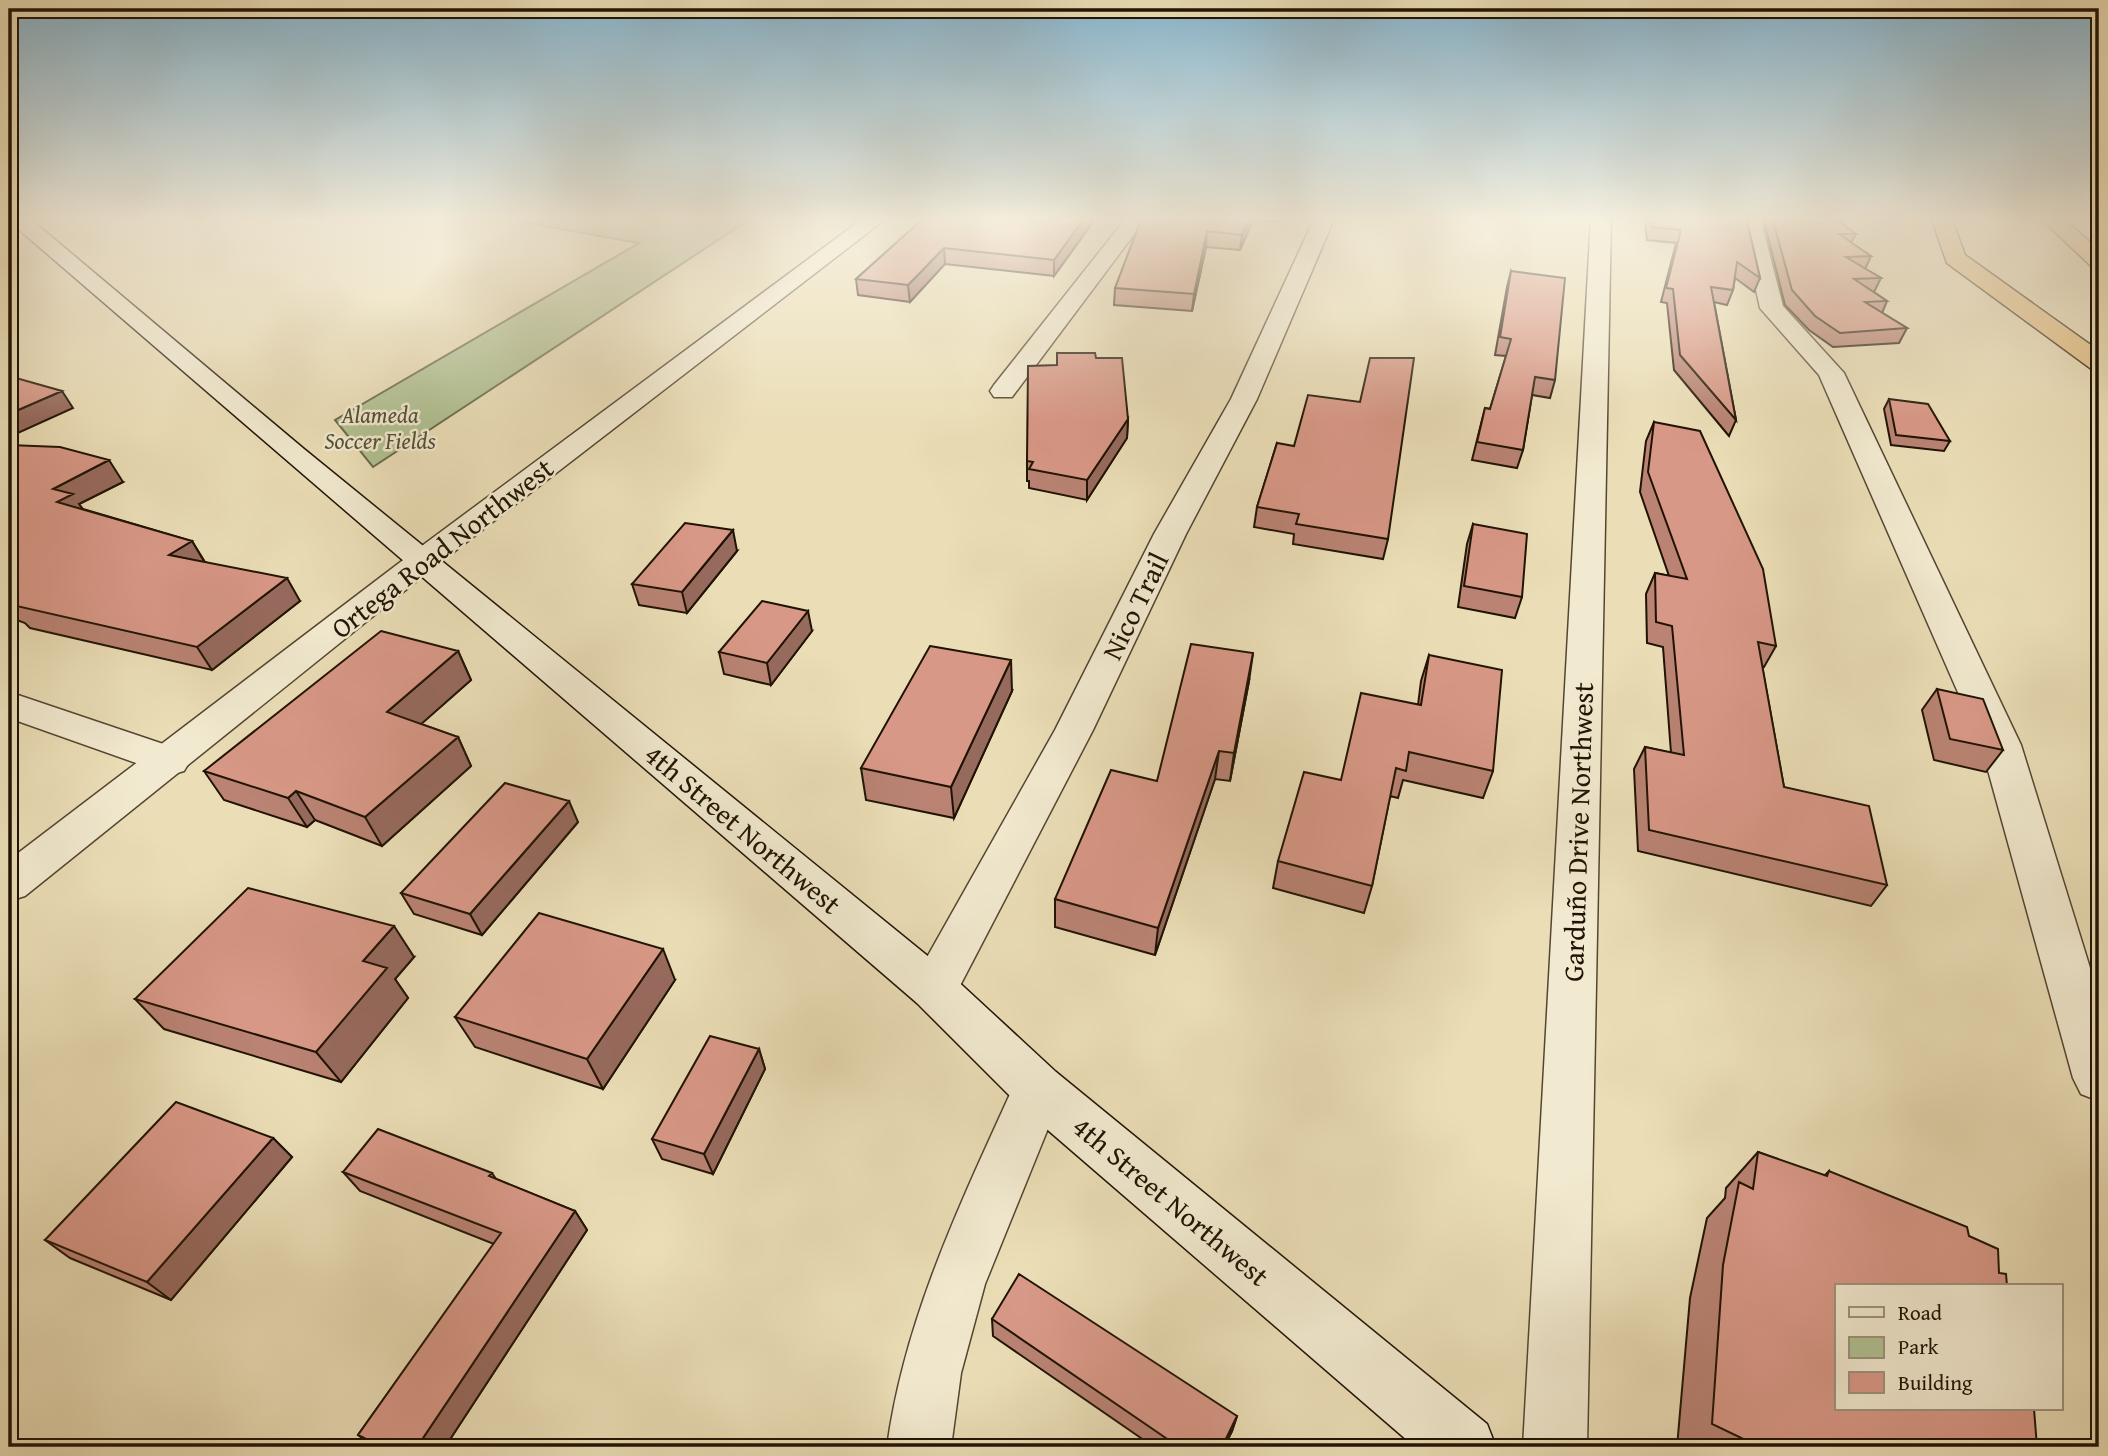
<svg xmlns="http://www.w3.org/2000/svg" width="2108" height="1456" font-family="'Gentium Book Plus',serif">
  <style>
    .green { fill: #b1c293; stroke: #686a4c; stroke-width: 2 }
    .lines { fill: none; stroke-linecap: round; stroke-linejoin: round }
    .minor-casing { stroke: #534631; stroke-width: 3 }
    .tertiary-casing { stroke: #534631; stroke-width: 3 }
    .secondary-casing { stroke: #201304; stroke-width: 3 }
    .motorway-casing { stroke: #201304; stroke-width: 3 }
    .minor { fill: #f2ead0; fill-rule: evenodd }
    .tertiary { fill: #f2ead0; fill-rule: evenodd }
    .secondary { fill: #f2ead0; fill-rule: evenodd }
    .motorway { fill: #e6bf7c; fill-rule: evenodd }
    .wall { fill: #ba8374; stroke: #201304; stroke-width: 2 }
    .shaded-wall { fill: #976a5e; stroke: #201304; stroke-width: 2 }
    .building { fill: #d89887; stroke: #201304; stroke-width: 2 }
    .labels { text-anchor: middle; stroke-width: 5; stroke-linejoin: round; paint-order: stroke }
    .far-park-label { font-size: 23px; font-style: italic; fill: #535036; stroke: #f2ead0 }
    .street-label { font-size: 28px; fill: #201304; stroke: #f2ead0 }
  </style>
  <rect width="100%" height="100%" fill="#ebdeb7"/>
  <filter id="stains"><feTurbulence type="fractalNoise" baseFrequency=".00286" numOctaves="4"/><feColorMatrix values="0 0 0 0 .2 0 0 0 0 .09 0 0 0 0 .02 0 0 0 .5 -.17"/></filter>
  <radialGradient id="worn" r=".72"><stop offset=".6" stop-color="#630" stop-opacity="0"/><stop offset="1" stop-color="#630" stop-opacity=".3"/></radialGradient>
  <!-- green -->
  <path class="green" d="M494,217h259l-380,250 -38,-47 304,-177z"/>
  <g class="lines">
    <defs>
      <path id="minor" d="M1127,217h20l-135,180h-18l-4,-6 4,-6z
        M1315,217h20l-78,182 -71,135 -93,196 -142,273 -17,6 -17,-6 -7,-14 7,-14 138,-245 99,-196 77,-135z
        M1591,217h20l-24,1230h-64z
        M1740,217h20l23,89 61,67 177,372 78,252v104l-18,-7 -8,-16 -92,-333 -162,-370 -59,-67z
        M9,692l175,59 6,10 -6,10 -14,4 -161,-57z
        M1038,1066l18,6 8,17 -79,195 -24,89 -10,74h-64c18,-133 78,-253 133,-375z"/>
      <path id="tertiary" d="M865,217h23l-455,351 -408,328 -16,5v-41l402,-306z"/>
      <path id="secondary" d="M9,217h19l276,232 647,526 105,97 431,352 9,23h-81l-395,-341 -103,-103 -908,-782z"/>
      <path id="motorway" d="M1931,217h20l14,38 134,96v20l-9,-3 -143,-105z
        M2039,217h22l38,33v17l-8,-1z"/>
    </defs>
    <!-- minor casing -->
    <use href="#minor" class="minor-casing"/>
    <!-- tertiary casing -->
    <use href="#tertiary" class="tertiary-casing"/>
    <!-- secondary casing -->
    <use href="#secondary" class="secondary-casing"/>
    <!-- motorway casing -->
    <use href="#motorway" class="motorway-casing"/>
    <!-- minor -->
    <use href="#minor" class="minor"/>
    <!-- tertiary -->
    <use href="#tertiary" class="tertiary"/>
    <!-- secondary -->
    <use href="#secondary" class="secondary"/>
    <!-- motorway -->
    <use href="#motorway" class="motorway"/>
  </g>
  <!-- wall -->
  <path class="wall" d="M925,217h168v5l-39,54 -109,-12 -35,38 -52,-7 -2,-16z
    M1211,217h67l-2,5 -23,-2 -13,30 -34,-3 -14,64 -78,-6 1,-17z
    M1644,217h102l14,61 -6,14 -19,-14 -2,12 -6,15 -13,-3 22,118 -7,16 -55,-66 -7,-67 -6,-1 15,-59 -29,-3z
    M1763,217h80l-2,5h-2l17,12 -5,9 20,13 -6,13 16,9 -7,14 13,9 -5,12 25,15 -8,15 -66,4 -24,-17 -24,-25z
    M1511,271l44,109 -5,18 -18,-3 -9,55 -6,18 -45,-8 13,-52 5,1 16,-53 -11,-1 12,-68z
    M1057,353l39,5 32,61 -1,19 -40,62 -58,-12v-7h-2v-20l30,-95z
    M1889,399l61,42 -6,10 -53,-6 -7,-36z
    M1654,422l122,224 -12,21 -2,-1 22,121 103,98 -16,21 -233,-55 -4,-82 11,-22 26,6 -8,-106 -16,-4 -1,-49 9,-21 14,3 -29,-84 6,-51z
    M1277,443l111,96 -5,20 -90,-15 1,-10 -40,-7 3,-20z
    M9,445l114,37 -44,22 4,5 109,32 13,21 95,39 -88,69 -182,-42 -5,-5 -16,-6z
    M1473,524l49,73 -7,21 -57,-11 9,-63z
    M737,551l-50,62 -48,-8 -7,-21z
    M812,631l-41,54 -47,-11 -5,-22z
    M458,651l13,29 -50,44 37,13 13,29 -89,80 -67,-26 -8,7 -83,-27 -20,-29z
    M1429,655l64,116 -10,27 -80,-18 -5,18 -8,-2 -18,90 -8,27 -91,-25 5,-27 140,-156 3,-24z
    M1249,681l-19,100 -15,-2 -60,176 -100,-28v-28l102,-118z
    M1937,689l66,61 -17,22 -52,-12 -12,-50z
    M1012,691l-58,127 -88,-18 -5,-32z
    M578,822l-96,113 -68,-21 -13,-21z
    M414,957l-19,22 13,19 -67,84 -177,-53 -29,-30z
    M675,980l-72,109 -128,-42 -20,-30z
    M759,1049l6,20 -52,105 -51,-15 -10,-20z
    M273,1138l19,19 -121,143 -101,-42 -25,-18z
    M1758,1152l66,24 5,-5 8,115 200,161h-360l13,-149 17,-80 18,-20 1,-10z
    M343,1172l149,1 4,6 79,32 12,19 -142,217h-71l-16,-12 136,-191 -134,-53z
    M992,1319l245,97 -5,15 -8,16h-70l-161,-111z"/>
  <!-- shaded-wall -->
  <path class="shaded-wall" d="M1085,217h8v5l-39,54v-16z
    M1249,217h4v3l-13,30 2,-15z
    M1207,231l-1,16 -14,64 2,-17z
    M944,248l1,16 -35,38 -2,-17z
    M62,391l11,17 -64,29v-23z
    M1128,419l-1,19 -40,62v-20z
    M109,460l14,22 -44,22 8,12 -30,-14 -4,-13z
    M733,530l4,21 -50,62 -5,-21z
    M192,541l13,22 -36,-8z
    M287,578l13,23 -88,69 -15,-23z
    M808,611l4,20 -41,54 -4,-22z
    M458,651l13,29 -69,61 -15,-29z
    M1253,653l-4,28 -19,100 4,-28z
    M1011,660l1,31 -58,127 -3,-31z
    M458,737l13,29 -89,80 -17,-29z
    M1219,751l-4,28 -60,176 3,-27z
    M9,788l8,9 -8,6z
    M296,791l19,29 -8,7 -19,-29z
    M569,801l9,21 -96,113 -12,-21z
    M394,926l20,31 -19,22 13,19 -67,84 -25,-30 47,-91z
    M663,949l12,31 -72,109 -16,-30z
    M759,1049l6,20 -52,105 -9,-20z
    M273,1138l19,19 -121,143 -24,-18z
    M575,1211l12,19 -142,217h-28z
    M1237,1416l-5,15 -8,16h-2z"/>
  <!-- building -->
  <path class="building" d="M925,217h160l-31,43 -110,-12 -36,37 -52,-6z
    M1142,217h57l11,1 1,-1h38l-7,18 -35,-4 -13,63 -79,-6z
    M1650,217h96l14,61 -23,-16 -4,28 -22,-3 25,133 -56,-65 -7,-66 -7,-1 15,-58 -30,-3z
    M1772,217h60l24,17h-17l32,22 -25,1 35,21 -27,1 33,22 -22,1 42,26 -67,5 -25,-17 -23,-26z
    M1511,271l54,7 -10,102 -20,-3 -12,73 -46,-8 8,-34 5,1 21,-70 -11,-2z
    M1057,353h38l1,5h26l6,61 -41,61 -58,-11 4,-7 -6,-1 1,-95 29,-1z
    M1370,358h44l-26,181 -92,-15 3,-10 -42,-7 20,-64 17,3 14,-51 52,7z
    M9,376l53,15 -53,23z
    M1889,399l39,5 22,37 -54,-6z
    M1654,422l46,9 63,138 13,77 -18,-4 26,145 85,19 18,79 -238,-55 -4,-83 39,8 -12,-129 -16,-4 -1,-49 32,6 -39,-107z
    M9,445l51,2 49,13 -56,29 20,5 -16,8 135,39 -23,14 118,23 -90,69 -185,-42 4,-2 -7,-3z
    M685,523l48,7 -51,62 -50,-8z
    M1473,524l54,10 -5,63 -58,-11z
    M762,601l46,10 -41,52 -48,-11z
    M381,631l77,20 -71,61 71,25 -93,80 -69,-26 -8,7 -84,-27z
    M1191,644l62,9 -19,100 -15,-2 -61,177 -103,-29 56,-129 46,11z
    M930,646l81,14 -60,127 -90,-19z
    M1429,655l73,15 -9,101 -84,-19 -3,19 -10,-3 -24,118 -94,-25 26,-89 37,8 20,-87 60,12z
    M1937,689l46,10 20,51 -53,-11z
    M505,783l64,18 -99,113 -69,-21z
    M248,888l146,38 -31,35 24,7 -71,84 -181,-53z
    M539,913l124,36 -76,110 -132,-42z
    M710,1036l49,13 -55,105 -52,-15z
    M176,1102l97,36 -126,144 -102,-42z
    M378,1129l114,44 -3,3 86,35 -158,236h-35l-24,-12 143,-202 -158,-61z
    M1758,1152l69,24 2,-5 138,56 2,9 29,13 1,24 7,1 1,12h-170v123h197l3,38h-277l-48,-23 11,-159 16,-83 14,7z
    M1019,1274l218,142 -15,31h-43l-187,-128z"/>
  <!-- sky -->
  <linearGradient id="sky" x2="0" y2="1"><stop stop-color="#88b7d0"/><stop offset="0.52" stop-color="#f6f0df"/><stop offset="1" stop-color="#f6f0df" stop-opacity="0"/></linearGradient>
  <rect width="2108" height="421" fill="url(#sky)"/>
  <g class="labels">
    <!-- far-park labels -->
    <g class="far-park-label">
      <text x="380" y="423">Alameda<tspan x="380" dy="26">Soccer Fields</tspan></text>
    </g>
    <!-- street labels -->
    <g class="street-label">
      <text transform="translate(442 548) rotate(-38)" y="10">Ortega Road Northwest</text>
      <text transform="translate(1135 606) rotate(-64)" y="10">Nico Trail</text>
      <text transform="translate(743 829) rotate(40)" y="10">4th Street Northwest</text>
      <text transform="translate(1578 832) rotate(-88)" y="10">Garduño Drive Northwest</text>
      <text transform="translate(1171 1201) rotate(40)" y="10">4th Street Northwest</text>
    </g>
  </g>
  <!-- margin -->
  <rect width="2108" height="1456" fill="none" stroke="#ebdeb7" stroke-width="35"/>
  <rect x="10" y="10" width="2087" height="1435" fill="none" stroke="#201304" stroke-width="3.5"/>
  <rect x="18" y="18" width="2073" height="1421" fill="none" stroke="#201304" stroke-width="2"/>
  <!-- legend -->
  <rect x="1835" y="1284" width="228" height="126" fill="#f2ead0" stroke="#9e947e" stroke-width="2"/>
  <rect x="1849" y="1307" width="35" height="10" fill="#f2ead0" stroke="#9e947e" stroke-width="2"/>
  <text x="1898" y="1320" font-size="21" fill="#201304">Road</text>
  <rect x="1849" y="1337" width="35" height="21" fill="#b1c293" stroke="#9e947e" stroke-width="2"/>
  <text x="1898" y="1354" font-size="21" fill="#201304">Park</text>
  <rect x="1849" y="1372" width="35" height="21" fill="#d89887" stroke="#9e947e" stroke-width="2"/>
  <text x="1898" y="1390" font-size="21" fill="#201304">Building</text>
  <rect width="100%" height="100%" filter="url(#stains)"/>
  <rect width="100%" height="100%" fill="url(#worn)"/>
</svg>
